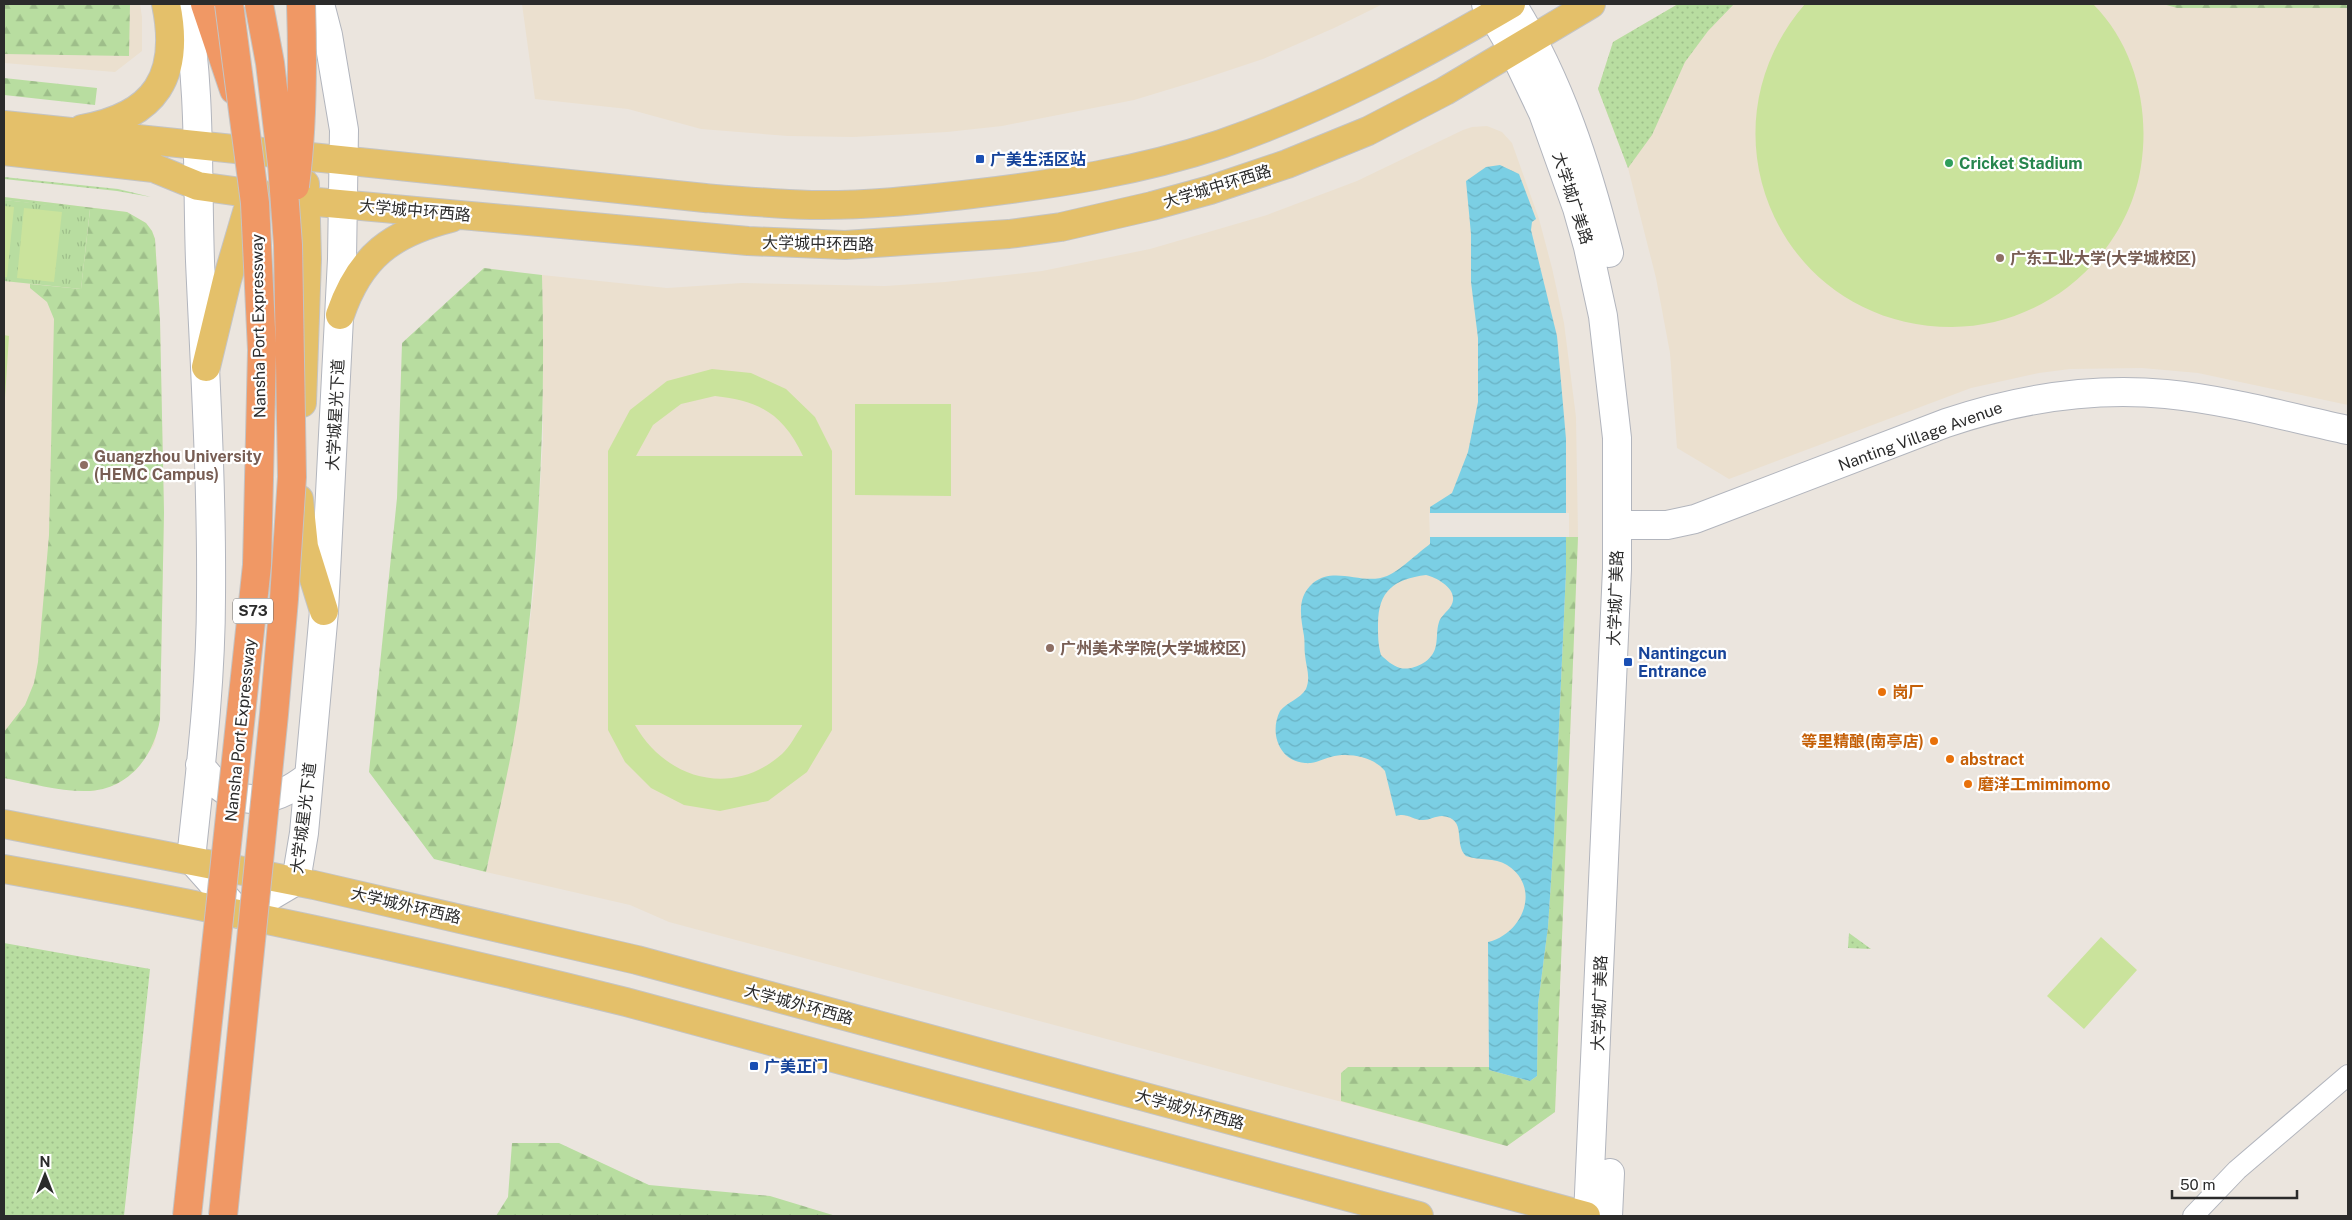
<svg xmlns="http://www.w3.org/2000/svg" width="2352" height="1220" font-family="'Public Sans','Noto Sans SC',sans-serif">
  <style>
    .education { fill: #ebe0cf }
    .grass { fill: url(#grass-dots) }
    .forest { fill: url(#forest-firs) }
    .park { fill: url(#park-tufts) }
    .pitch { fill: #cae39c; fill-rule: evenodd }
    .water { fill: url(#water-waves); fill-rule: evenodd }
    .pier { fill: #ebe5de }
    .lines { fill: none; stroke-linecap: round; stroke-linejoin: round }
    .street-casing { stroke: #b2b5bd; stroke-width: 22 }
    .secondary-casing { stroke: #b2b5bd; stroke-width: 30 }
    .primary-casing { stroke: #c4c4c4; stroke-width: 30 }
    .highway-casing { stroke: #c4c4c4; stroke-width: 30 }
    .street { stroke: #fff; stroke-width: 20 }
    .secondary { stroke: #fff; stroke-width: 28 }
    .primary { stroke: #e4c06a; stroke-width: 28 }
    .highway { stroke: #f09865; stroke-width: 28 }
    .highway-bridge-casing { stroke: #c4c4c4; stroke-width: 30; stroke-linecap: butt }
    .highway-bridge { stroke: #f09865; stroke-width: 28 }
    .transit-dot { fill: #1a4fb4; stroke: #fff; stroke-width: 2 }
    .leisure-dot { fill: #2e9e5b; stroke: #fff; stroke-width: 2 }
    .education-dot { fill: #8d6e63; stroke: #fff; stroke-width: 2 }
    .food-dot { fill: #e8710a; stroke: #fff; stroke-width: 2 }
    .labels { text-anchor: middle; stroke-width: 4.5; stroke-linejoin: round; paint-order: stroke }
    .shield { fill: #fff; stroke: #6b6b6b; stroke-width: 1 }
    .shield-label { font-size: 15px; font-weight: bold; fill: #2b2b2b }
    .transit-label { font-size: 16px; font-weight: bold; fill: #164399; stroke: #fff; text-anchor: start }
    .leisure-label { font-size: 16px; font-weight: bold; fill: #27864d; stroke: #fff; text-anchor: start }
    .street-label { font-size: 16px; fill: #2b2b2b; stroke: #fff }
    .education-label { font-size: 16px; font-weight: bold; fill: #785e54; stroke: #fff; text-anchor: start }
    .food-label { font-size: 16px; font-weight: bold; fill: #c56008; stroke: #fff; text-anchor: start }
  </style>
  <defs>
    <pattern id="grass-dots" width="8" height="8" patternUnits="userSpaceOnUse" patternTransform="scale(1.25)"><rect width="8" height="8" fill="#b8dda0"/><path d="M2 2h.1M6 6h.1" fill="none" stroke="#9ebe8a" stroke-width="1.8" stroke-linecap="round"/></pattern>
    <pattern id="forest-firs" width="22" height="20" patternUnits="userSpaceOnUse" patternTransform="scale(1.25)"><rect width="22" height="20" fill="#b8dda0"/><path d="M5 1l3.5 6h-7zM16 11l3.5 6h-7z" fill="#9ebe8a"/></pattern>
    <pattern id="park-tufts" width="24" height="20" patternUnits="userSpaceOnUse" patternTransform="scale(1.25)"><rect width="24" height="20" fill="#b8dda0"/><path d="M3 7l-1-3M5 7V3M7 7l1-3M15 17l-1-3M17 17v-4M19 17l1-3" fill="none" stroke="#9ebe8a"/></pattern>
    <pattern id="water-waves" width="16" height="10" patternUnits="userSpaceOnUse" patternTransform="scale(1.25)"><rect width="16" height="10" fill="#7bcfe4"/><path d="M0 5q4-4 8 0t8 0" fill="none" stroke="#6ab2c4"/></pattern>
  </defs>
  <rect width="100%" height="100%" fill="#ebe5de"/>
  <!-- education -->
  <path class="education" d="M4,4h136l2,13v34l-27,21 -111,-9z
    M522,4h861l-49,24 -71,31 -63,21 -66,20 -132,26 -55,6 -94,5 -65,-1 -87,-7 -73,-20 -93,-10z
    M1678,4h670v401l-150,-32 -56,-5 -72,1 -31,4 -68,15 -242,91 -52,-31 -7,-95 -14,-75 -28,-110 -30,-79 15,-47z
    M1487,126l15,6 10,11 27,76 13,49 12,55 12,94 2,118 -23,577 -48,34 -838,-224 -39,-17 -144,-33 15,-69 19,-101 14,-113 9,-150 -1,-164 125,13 75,-5 143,3 60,-4 97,-11 108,-22 117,-34 90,-34 106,-51 9,-3z
    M4,197l123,15 19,11 6,8 3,8 5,81 4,192 -4,207 -6,26 -18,25 -19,14 -23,7 -22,-1 -68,-12z"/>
  <!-- grass -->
  <path class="grass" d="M1678,4h56l-26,27 -23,31 -33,73 -24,33 -30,-79 15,-47z
    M4,177l114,12 33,8 -34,-6 -113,-12z
    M1849,933l22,16 -23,-1z
    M4,943l146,26 -26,247h-120z"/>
  <!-- forest -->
  <path class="forest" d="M4,4h126l-1,52 -125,-2z
    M2163,4h185v4h-171z
    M4,78l93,10 -2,17 -91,-10z
    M4,197l123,15 19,11 6,8 3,8 5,81 4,192 -4,207c-6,39 -34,73 -76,72 -27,0 -54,-8 -80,-13v-46l21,-27 9,-22 4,-21 11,-127 5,-216 -7,-17 -17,-14v-4l51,5 9,-79 -86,-10z
    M484,268l58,7c4,143 -3,284 -22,426 -8,57 -22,114 -34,171l-52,-13 -65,-87 28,-274 5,-155z
    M1566,537h12l-23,575 -48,34 -166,-45v-28l7,-6h141v3l41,11 7,-5 1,-72 10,-77 6,-91 12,-264z
    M512,1143h47l90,42 121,11 66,20h-340l12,-19z"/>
  <!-- park -->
  <path class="park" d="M4,200l86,9 -9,80 -77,-8z"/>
  <!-- pitch -->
  <path class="pitch" d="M1805,4h288c42,42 57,105 48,162 -7,47 -35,92 -73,121 -33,25 -74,40 -116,40 -171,0 -258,-195 -147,-323z
    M4,206l10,1 -7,70h-3z
    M24,208l38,4 -8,70 -37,-4z
    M4,335l5,1 -5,77z
    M712,369l39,4 35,16 29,28 17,34v279l-25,42 -39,29 -48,10 -36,-6 -33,-17 -26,-26 -17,-32v-279l22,-41 37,-29zM715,396c45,5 68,18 88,60h-167l17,-31 28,-21zM635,725h167v1c-6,8 -12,21 -20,28 -49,44 -116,26 -147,-29z
    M855,404h96v92l-96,-1z
    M2101,937l36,33 -53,59 -37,-33z"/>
  <!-- water -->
  <path class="water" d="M1500,165l19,9 17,45 -4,3 -1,8 26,106 9,103v133l-12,264 -6,91 -10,77 -1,72 -7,5 -41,-11v-3l-1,-125c35,-8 54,-55 19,-77 -13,-8 -27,-4 -41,-9 -13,-12 2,-38 -24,-40 -7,0 -12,4 -19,4 -11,0 -16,-8 -27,-4l-11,-45c-11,-14 -37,-19 -54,-14 -9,2 -16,7 -26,6 -26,-2 -36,-30 -25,-52 7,-9 20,-12 26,-22 5,-12 0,-22 -1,-34 -1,-6 0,-13 -1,-19 -3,-19 -8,-38 9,-53 22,-18 50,3 74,-7 11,-4 32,-24 43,-32v-37l22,-14 16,-41 10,-50v-64l-7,-56v-48l-5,-53 20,-14zM1426,575c12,3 34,15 25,31 -4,6 -10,10 -12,16 -3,9 -1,18 -4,27 -4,13 -22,22 -35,19 -7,-2 -14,-8 -19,-13 -3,-10 -3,-20 -3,-31 0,-33 16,-45 48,-49z"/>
  <!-- pier -->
  <path class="pier" d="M1429,513h140v24h-139z"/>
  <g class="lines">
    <defs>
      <path id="street" d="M2193,1216l44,-46 111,-95"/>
      <path id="secondary" d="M186,4c15,85 11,171 14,257 5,112 12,224 11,336 0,88 -11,176 -20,262l49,55 56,-33 8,-48 20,-222 18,-352 2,-129 -16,-95 -8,-31
        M1486,4l27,46 30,63 34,95 11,39 15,69 14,122v131l-29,647
        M1512,4c48,77 75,162 97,249
        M1618,525h49l28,-6 251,-96c71,-24 145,-36 220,-29 61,6 122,23 182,36
        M200,765c31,44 69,43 109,11
        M1608,1216l2,-43"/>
      <path id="primary" d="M4,125l701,73c36,3 71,6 106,7 54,1 108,-5 161,-11 84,-10 168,-23 249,-50 101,-35 198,-86 290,-140
        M82,129c74,-13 99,-53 84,-125
        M4,151l150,17 44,18 108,15 442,40 97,4 164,-11 52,-7 91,-21 58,-16 77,-26 81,-33 77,-40 146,-87
        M340,315c20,-59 52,-82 111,-97
        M206,367l21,-87 25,-85
        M302,403l5,-144 -2,-75
        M299,499l5,48 20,64
        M4,824l310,61 323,75 949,256
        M4,869c209,37 416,82 622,133l793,214"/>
      <path id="highway" d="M205,4l29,86"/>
    </defs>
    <!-- street casing -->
    <use href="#street" class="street-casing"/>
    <!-- secondary casing -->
    <use href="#secondary" class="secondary-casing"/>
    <!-- primary casing -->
    <use href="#primary" class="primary-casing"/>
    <!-- highway casing -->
    <use href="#highway" class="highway-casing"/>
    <!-- street -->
    <use href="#street" class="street"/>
    <!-- secondary -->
    <use href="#secondary" class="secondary"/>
    <!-- primary -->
    <use href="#primary" class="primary"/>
    <!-- highway -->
    <use href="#highway" class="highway"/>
    <defs>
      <path id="highway-bridge" d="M295,186c8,-61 8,-121 6,-182
        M187,1216l70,-651 5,-215 -7,-147 -26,-199
        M223,1216l51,-502 10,-115 8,-122 -4,-232 -6,-81 -12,-101 -11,-59"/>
    </defs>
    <!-- highway-bridge casing -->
    <use href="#highway-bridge" class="highway-bridge-casing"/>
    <!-- highway-bridge -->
    <use href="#highway-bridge" class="highway-bridge"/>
  </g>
  <!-- markers -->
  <g class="transit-dot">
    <rect x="975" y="154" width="10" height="10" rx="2.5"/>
    <rect x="1623" y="657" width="10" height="10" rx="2.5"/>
    <rect x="749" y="1061" width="10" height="10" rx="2.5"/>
  </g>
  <circle class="leisure-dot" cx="1949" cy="163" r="5"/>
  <g class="education-dot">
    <circle cx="2000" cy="258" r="5"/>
    <circle cx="84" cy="465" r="5"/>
    <circle cx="1050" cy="648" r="5"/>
  </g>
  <g class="food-dot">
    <circle cx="1882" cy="692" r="5"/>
    <circle cx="1934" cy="741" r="5"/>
    <circle cx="1950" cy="759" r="5"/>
    <circle cx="1968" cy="784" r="5"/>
  </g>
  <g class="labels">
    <!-- shield labels -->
    <rect class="shield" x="233" y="598.5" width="40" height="25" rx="4"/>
    <g class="shield-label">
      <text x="253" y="616">S73</text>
    </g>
    <!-- transit labels -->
    <g class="transit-label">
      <text x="990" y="165">广美生活区站</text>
      <text x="1638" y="659">Nantingcun<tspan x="1638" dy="18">Entrance</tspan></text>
      <text x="764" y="1072">广美正门</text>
    </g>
    <!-- leisure labels -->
    <g class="leisure-label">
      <text x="1959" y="169">Cricket Stadium</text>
    </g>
    <!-- street labels -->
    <g class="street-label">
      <text transform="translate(1217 186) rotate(-17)" y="6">大学城中环西路</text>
      <text transform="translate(1573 198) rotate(72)" y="6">大学城广美路</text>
      <text transform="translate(415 210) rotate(5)" y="6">大学城中环西路</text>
      <text transform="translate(818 243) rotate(1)" y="6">大学城中环西路</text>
      <text transform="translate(258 326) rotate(-91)" y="6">Nansha Port Expressway</text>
      <text transform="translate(335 415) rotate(-87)" y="6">大学城星光下道</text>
      <text transform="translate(1920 436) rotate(-20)" y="6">Nanting Village Avenue</text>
      <text transform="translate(1615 598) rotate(-88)" y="6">大学城广美路</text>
      <text transform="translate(240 730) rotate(-84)" y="6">Nansha Port Expressway</text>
      <text transform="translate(303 818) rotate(-83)" y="6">大学城星光下道</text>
      <text transform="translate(406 905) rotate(13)" y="6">大学城外环西路</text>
      <text transform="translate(1599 1003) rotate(-88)" y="6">大学城广美路</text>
      <text transform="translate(799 1004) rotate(15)" y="6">大学城外环西路</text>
      <text transform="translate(1190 1109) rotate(15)" y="6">大学城外环西路</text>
    </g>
    <!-- education labels -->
    <g class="education-label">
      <text x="2010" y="264">广东工业大学(大学城校区)</text>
      <text x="94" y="462">Guangzhou University<tspan x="94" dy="18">(HEMC Campus)</tspan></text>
      <text x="1060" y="654">广州美术学院(大学城校区)</text>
    </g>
    <!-- food labels -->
    <g class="food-label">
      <text x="1892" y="698">岗厂</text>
      <text x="1924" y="747" text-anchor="end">等里精酿(南亭店)</text>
      <text x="1960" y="765">abstract</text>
      <text x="1978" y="790">磨洋工mimimomo</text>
    </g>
  </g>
  <!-- border -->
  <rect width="2352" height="1220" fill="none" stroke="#2b2b2b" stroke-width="10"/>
  <!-- north arrow -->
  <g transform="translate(45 1175)" stroke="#ffffff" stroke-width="4" paint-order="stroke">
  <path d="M0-4L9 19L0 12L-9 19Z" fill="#2b2b2b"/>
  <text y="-8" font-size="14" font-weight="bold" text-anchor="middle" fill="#2b2b2b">N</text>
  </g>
  <!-- scale -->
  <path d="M2172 1190v8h125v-8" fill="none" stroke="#2b2b2b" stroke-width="2.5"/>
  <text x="2180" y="1190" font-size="15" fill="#2b2b2b" stroke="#ffffff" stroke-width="4" paint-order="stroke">50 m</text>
</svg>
